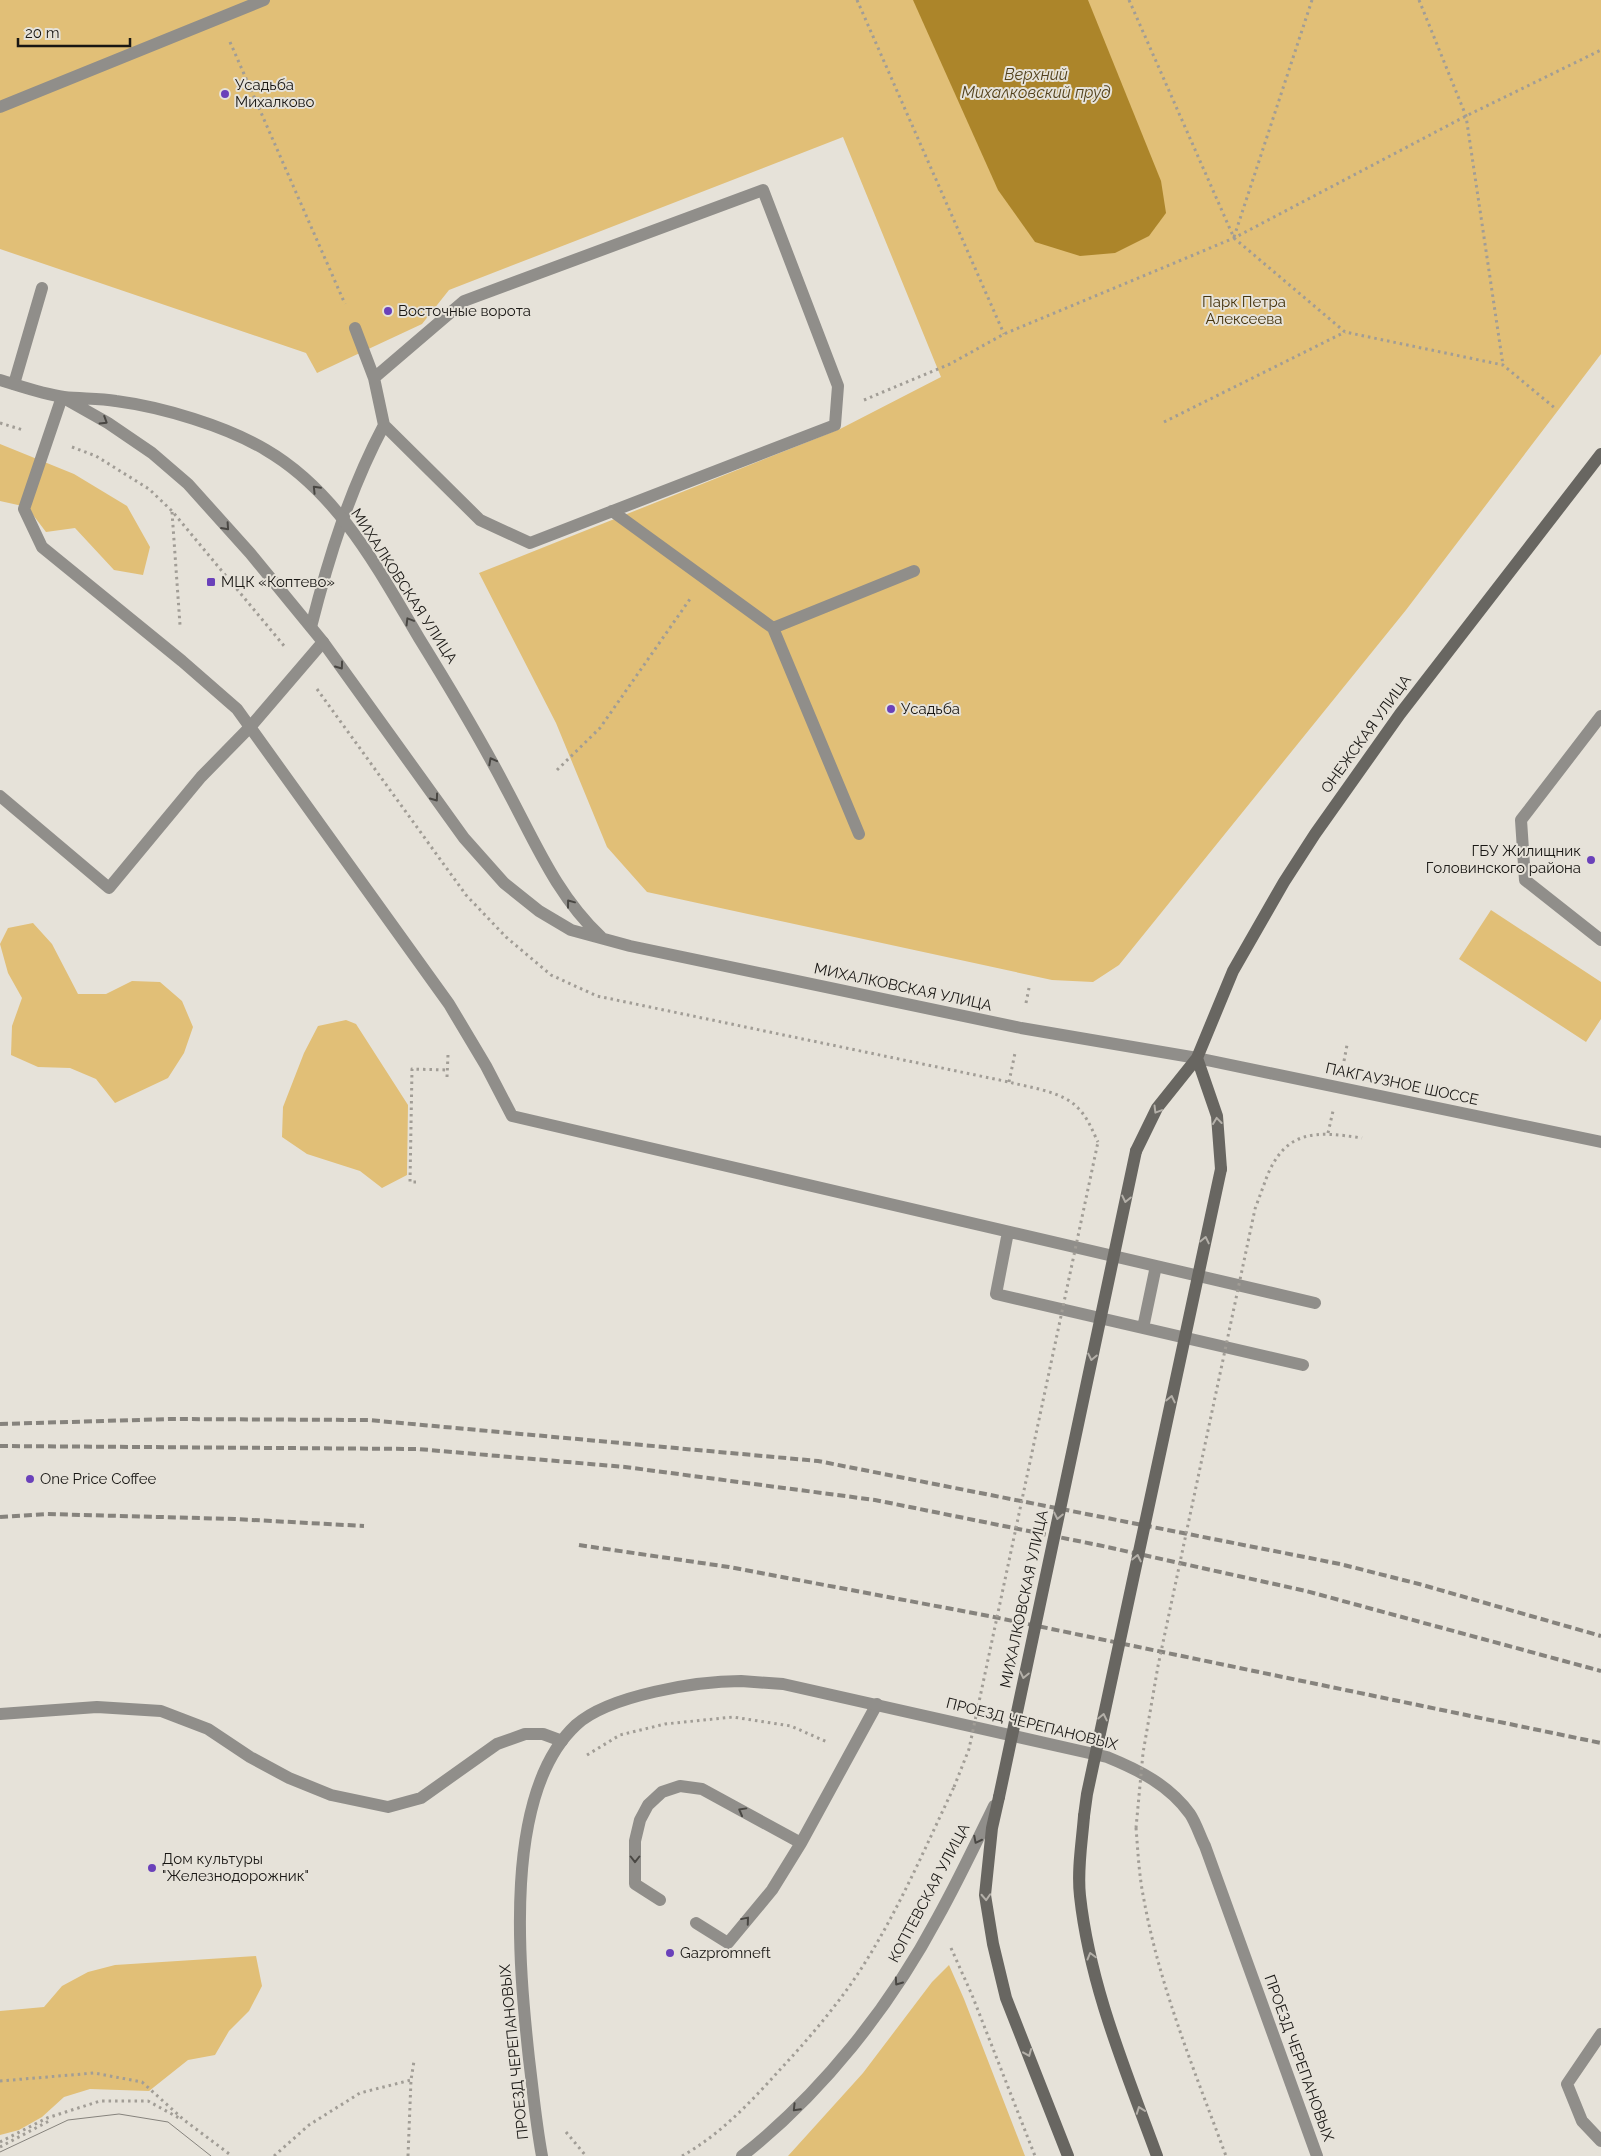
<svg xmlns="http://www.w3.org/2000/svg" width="1601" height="2156" font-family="Raleway,sans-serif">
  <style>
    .green { fill: #e1bf77 }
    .water { fill: #ac852a }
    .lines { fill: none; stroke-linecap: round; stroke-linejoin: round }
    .path { stroke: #a19d96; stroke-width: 3; stroke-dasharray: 2.5 4; stroke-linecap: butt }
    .service { stroke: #908e8a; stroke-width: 12 }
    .minor { stroke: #908e8a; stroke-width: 12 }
    .tertiary { stroke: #908e8a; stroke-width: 12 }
    .secondary { stroke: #686661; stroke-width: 12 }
    .tram { stroke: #86837d; stroke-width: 1 }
    .rail { stroke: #86837d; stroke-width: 4; stroke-dasharray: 8 4; stroke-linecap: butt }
    .path-bridge { stroke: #a19d96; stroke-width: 3; stroke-dasharray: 2.5 4; stroke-linecap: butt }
    .secondary-bridge { stroke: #686661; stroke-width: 12 }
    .oneway { stroke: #494743 }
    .oneway2 { stroke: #b4b0a9 }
    .poi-dot { fill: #6a41ba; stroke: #e6e2d9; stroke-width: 2 }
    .labels { text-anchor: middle; stroke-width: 4; stroke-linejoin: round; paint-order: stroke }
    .poi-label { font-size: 15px; fill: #191714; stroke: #e6e2d9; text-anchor: start }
    .park-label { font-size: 15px; fill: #44330d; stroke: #e6e2d9 }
    .street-label { font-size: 15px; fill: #191714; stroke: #e6e2d9 }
    .water-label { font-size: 16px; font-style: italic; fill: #52411c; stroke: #e6e2d9 }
  </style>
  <rect width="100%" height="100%" fill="#e6e2d9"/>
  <!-- green -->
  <path class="green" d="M0,0h1601v354l-195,256 -287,355 -26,17 -41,-2 -405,-88 -40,-45 -51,-124 -77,-150 361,-144 101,-52 -98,-240 -394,153 -27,34 -105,49 -11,-20 -306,-104z
    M0,444l74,30 53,32 23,41 -7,28 -29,-5 -39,-42 -29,4 -19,-25 -27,-6z
    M1491,910l110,72v37l-15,23 -127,-83z
    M33,923l19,21 26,50h28l26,-13 28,1 22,19 11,26 -9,26 -16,25 -53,25 -19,-24 -26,-11 -32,-1 -27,-12 1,-29 10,-28 -14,-25 -8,-29 8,-16z
    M346,1020l10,4 52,81 -1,70 -25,13 -22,-17 -53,-17 -25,-17 1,-30 21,-54 14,-27z
    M256,1956l6,30 -13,25 -20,20 -14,24 -27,5 -39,31 -59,-2 -26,8 -22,20 -23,13 -19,5v-124l44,-4 18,-21 26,-14 27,-7z
    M949,1965l15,34 61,157h-237l75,-83 69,-91z"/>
  <!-- water -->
  <path class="water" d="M913,0h175l73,181 5,32 -17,23 -34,17 -35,3 -45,-14 -37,-52z"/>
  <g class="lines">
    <!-- path -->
    <path class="path" d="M857,0l147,334
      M1129,0l105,238 111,94 158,33 53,44
      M1419,0l47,116 37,249
      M230,42l115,262
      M1234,237l78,-237
      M864,400l86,-36 54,-30 230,-96 232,-122 135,-66
      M1164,422l181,-90
      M0,423l23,7
      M72,447l24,9 53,33 23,22 113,136
      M172,512l8,113
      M317,689l149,206 40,42 45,38 46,21 412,86c22,6 53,9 69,26 10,10 14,22 20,34
      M557,770l43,-42 90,-129
      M1026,1003l3,-15
      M1344,1061l3,-16
      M447,1077l1,-22
      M1009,1082l6,-29
      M1328,1133l5,-22
      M1266,1179c19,-50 50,-48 96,-41
      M416,1182h-6l2,-113 35,1
      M587,1755l33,-20 45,-11 68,-7 58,9 36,16
      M1136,1828c2,24 3,48 8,72 16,88 51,172 82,256
      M951,1948l21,47 63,161
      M0,2081l94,-8 48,9 42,38 48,36
      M566,2132l20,24
      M0,2142l47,-24 53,-17h48l31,17
      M0,2147l49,-26
      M274,2156l35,-31 51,-32 51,-13
      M408,2156l3,-76 3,-19
      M682,2156c36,-20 66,-51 94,-82 27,-29 54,-60 77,-93 41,-60 70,-129 101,-194"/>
    <!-- service -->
    <path class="service" d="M0,107l264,-107
      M355,328l19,50 10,47 96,95 50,23 305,-118 3,-39 -75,-196 -299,111 -90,77
      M14,384l28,-96
      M62,397l-38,112 18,38 140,114 55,48 212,295 37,62 26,50 803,187
      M612,511l161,117 86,206
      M311,627c18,-71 39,-138 73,-202
      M773,628l141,-57
      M1601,716l-80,104 4,60 76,60
      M0,796l109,92 92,-111 50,-51 72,-84
      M1008,1232l-12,62 307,71
      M1143,1328l13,-62
      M801,1843l76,-139
      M660,1900l-25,-16v-43l5,-21 8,-15 14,-13 18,-6 22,3 99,54 -29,47 -44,53 -32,-20
      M1601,2034l-34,50 15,37 19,20"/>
    <!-- minor -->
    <path class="minor" d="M1197,1058l404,84
      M0,1714l97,-7 64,4 47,18 42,28 39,21 42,17 57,12 33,-9 76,-54 28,-10h18l19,7"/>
    <!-- tertiary -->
    <path class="tertiary" d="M0,380c20,6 42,14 64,17 17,2 35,1 52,4 46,6 110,25 150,49 72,42 112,119 153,188 31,50 61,100 88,152 28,52 50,106 94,147
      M62,397l46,26 44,30 36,31 62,69 73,89 141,196 40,45 35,28 32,19 59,16 391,82 176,30
      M542,2156c-6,-32 -9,-65 -13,-97 -10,-92 -27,-265 47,-334 33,-30 122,-44 165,-44 14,1 28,2 42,3l324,73c32,13 62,28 83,57 6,9 10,22 15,32l112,310
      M742,2156c80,-63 148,-149 196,-239 20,-36 38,-74 56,-111"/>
    <!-- secondary -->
    <path class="secondary" d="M1197,1058l20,58 4,53
      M1136,1151l21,-43 40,-50 36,-87 51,-89 31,-48 85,-120 201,-260
      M999,1797l-7,31 -7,67 8,49 13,54 62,158
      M1084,1816c-2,26 -7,54 -4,80 10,91 46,175 77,260"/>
    <!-- tram -->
    <path class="tram" d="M0,2152l68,-32 51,-6 49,8 43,34"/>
    <!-- rail -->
    <path class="rail" d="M0,1424l171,-5 197,1 450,41 522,103 79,20 182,52
      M0,1446l418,3 207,18 250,33 223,45 208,46 295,80
      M0,1517l46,-3 189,5 129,7
      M579,1545l150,22 260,49 612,127"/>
    <!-- path-bridge -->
    <path class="path-bridge" d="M954,1787l15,-38 129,-607
      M1136,1828l7,-75 15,-87 97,-457 11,-30"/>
    <!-- secondary-bridge -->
    <path class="secondary-bridge" d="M999,1797l137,-646
      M1084,1816l3,-22 134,-625"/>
  </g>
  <!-- one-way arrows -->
  <defs><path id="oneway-chevron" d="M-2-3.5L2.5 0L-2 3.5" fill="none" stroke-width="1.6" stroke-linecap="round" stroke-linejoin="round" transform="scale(1.25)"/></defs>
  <g class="oneway">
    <use href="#oneway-chevron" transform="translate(104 421) rotate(32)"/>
    <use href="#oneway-chevron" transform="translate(316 489) rotate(-134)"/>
    <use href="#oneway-chevron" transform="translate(226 527) rotate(48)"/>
    <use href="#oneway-chevron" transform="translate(409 621) rotate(-121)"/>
    <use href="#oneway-chevron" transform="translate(340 666) rotate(54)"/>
    <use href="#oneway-chevron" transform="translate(492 761) rotate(-118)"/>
    <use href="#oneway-chevron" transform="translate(435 798) rotate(54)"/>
    <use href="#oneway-chevron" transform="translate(570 903) rotate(-127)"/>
    <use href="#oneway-chevron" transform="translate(742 1811) rotate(-151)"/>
    <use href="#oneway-chevron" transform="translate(977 1840) rotate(117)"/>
    <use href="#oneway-chevron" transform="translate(635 1859) rotate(90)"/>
    <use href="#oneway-chevron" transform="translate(746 1920) rotate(-50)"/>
    <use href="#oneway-chevron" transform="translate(898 1982) rotate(125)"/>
    <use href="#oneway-chevron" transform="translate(796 2108) rotate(134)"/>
  </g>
  <g class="oneway2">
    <use href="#oneway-chevron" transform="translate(1157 1110) rotate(121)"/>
    <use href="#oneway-chevron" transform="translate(1217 1121) rotate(-97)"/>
    <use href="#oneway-chevron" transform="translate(1126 1199) rotate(102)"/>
    <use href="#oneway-chevron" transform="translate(1205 1240) rotate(-78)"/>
    <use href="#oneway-chevron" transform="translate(1092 1357) rotate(102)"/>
    <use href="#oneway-chevron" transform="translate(1171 1399) rotate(-78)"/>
    <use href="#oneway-chevron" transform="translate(1058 1516) rotate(102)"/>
    <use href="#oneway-chevron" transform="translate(1137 1558) rotate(-78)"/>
    <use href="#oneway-chevron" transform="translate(1024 1675) rotate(102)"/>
    <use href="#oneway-chevron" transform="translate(1103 1717) rotate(-78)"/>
    <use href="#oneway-chevron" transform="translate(986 1897) rotate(87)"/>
    <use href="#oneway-chevron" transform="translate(1091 1956) rotate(-105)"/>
    <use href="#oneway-chevron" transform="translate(1028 2053) rotate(68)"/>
    <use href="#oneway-chevron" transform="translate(1140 2110) rotate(-110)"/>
  </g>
  <!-- markers -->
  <g class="poi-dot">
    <circle cx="225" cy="94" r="5"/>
    <circle cx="388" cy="311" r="5"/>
    <rect x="206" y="577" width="10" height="10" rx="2.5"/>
    <circle cx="891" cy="709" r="5"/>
    <circle cx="1591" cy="860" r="5"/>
    <circle cx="30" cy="1479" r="5"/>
    <circle cx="152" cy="1868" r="5"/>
    <circle cx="670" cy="1953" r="5"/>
  </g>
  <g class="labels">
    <!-- poi labels -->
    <g class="poi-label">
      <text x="235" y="90">Усадьба<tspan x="235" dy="17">Михалково</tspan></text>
      <text x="398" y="316">Восточные ворота</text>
      <text x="221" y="587">МЦК «Коптево»</text>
      <text x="901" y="714">Усадьба</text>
      <text x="1581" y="856" text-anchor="end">ГБУ Жилищник<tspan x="1581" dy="17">Головинского района</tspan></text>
      <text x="40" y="1484">One Price Coffee</text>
      <text x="162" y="1864">Дом культуры<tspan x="162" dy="17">"Железнодорожник"</tspan></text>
      <text x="680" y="1958">Gazpromneft</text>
    </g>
    <!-- park labels -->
    <g class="park-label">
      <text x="1244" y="307">Парк Петра<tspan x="1244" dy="17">Алексеева</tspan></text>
    </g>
    <!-- street labels -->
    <g class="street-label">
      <text transform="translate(404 586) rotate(57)" y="5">МИХАЛКОВСКАЯ УЛИЦА</text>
      <text transform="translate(1366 734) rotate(-54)" y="5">ОНЕЖСКАЯ УЛИЦА</text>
      <text transform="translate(903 987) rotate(12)" y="5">МИХАЛКОВСКАЯ УЛИЦА</text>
      <text transform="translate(1402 1084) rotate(12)" y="5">ПАКГАУЗНОЕ ШОССЕ</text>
      <text transform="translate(1024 1599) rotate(-78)" y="5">МИХАЛКОВСКАЯ УЛИЦА</text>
      <text transform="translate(1032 1724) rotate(14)" y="5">ПРОЕЗД ЧЕРЕПАНОВЫХ</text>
      <text transform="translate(929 1893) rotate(-62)" y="5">КОПТЕВСКАЯ УЛИЦА</text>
      <text transform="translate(514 2052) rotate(-96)" y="5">ПРОЕЗД ЧЕРЕПАНОВЫХ</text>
      <text transform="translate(1299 2058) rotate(70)" y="5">ПРОЕЗД ЧЕРЕПАНОВЫХ</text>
    </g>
    <!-- water labels -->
    <g class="water-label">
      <text x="1036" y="80">Верхний<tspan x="1036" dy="18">Михалковский пруд</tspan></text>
    </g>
  </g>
  <!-- scale -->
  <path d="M18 38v8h112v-8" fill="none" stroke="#191714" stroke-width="2.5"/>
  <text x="25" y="38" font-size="15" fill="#191714" stroke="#e6e2d9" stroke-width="4" paint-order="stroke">20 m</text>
</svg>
